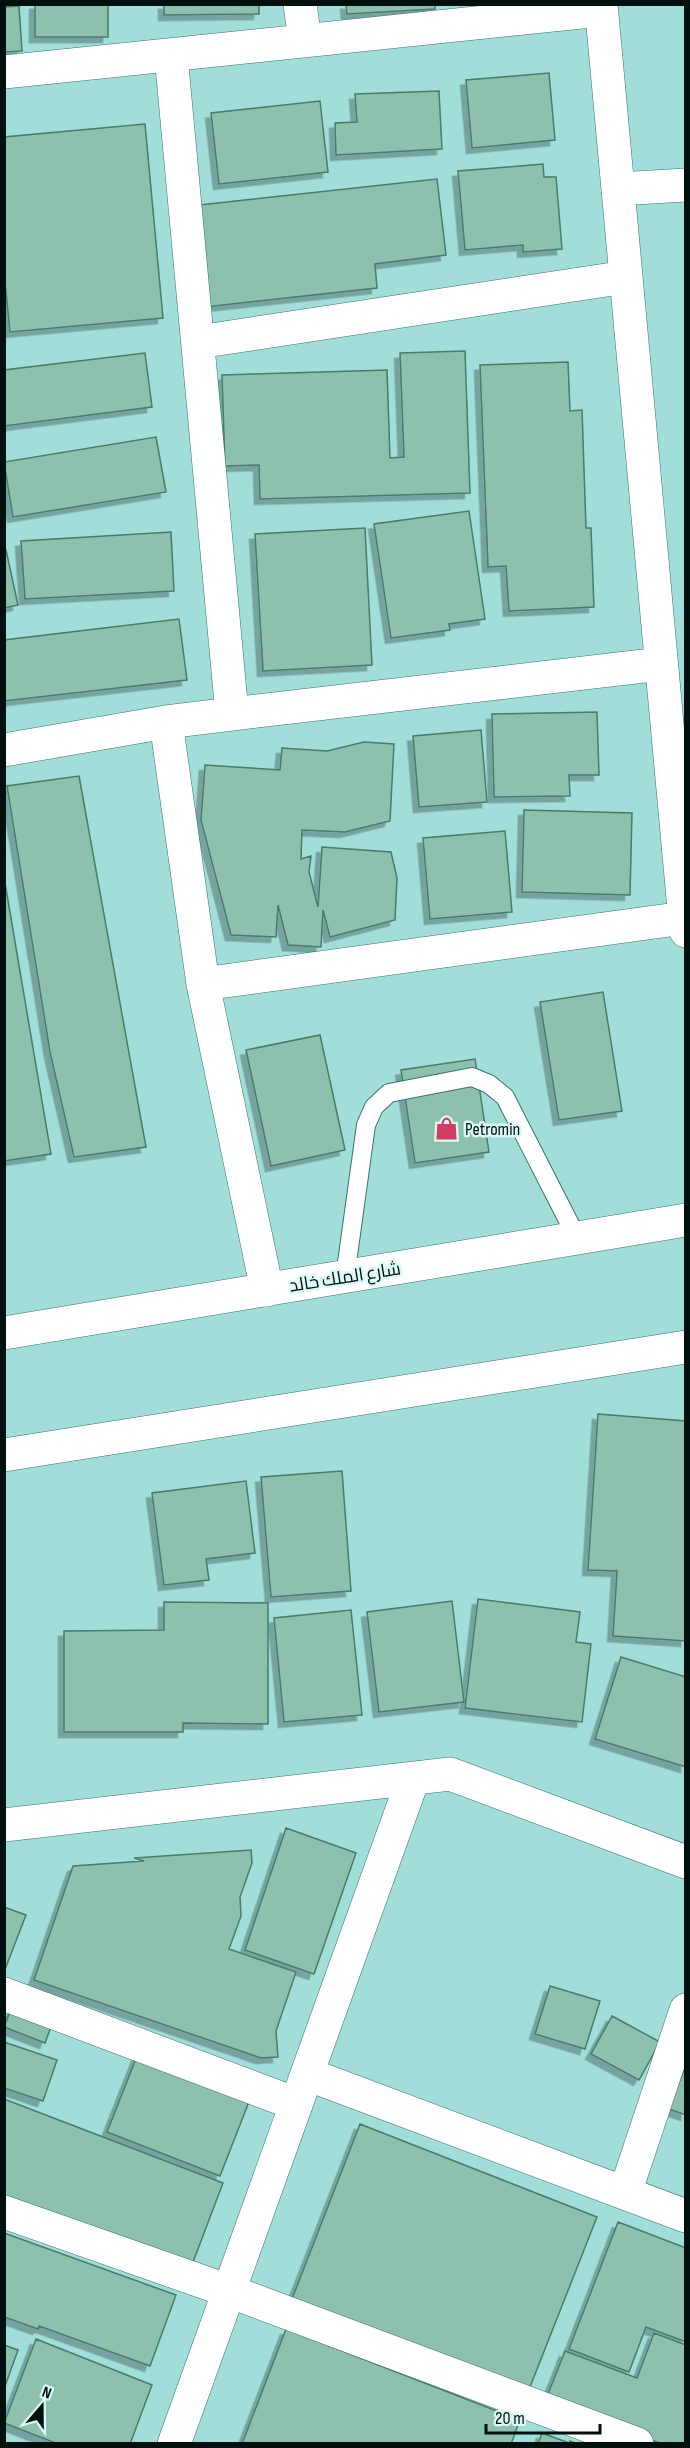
<svg xmlns="http://www.w3.org/2000/svg" width="690" height="2448" font-family="'Sofia Sans Condensed',Cairo,sans-serif">
  <style>
    .building { fill: #8dc1ad; stroke: #487b69; stroke-width: 1.5; filter: url(#shadow) }
    .lines { fill: none; stroke-linecap: round; stroke-linejoin: round }
    .lane-casing { stroke: #37726e; stroke-width: 20 }
    .street-casing { stroke: #37726e; stroke-width: 34 }
    .secondary-casing { stroke: #37726e; stroke-width: 34 }
    .primary-casing { stroke: #37726e; stroke-width: 34 }
    .lane { stroke: #fff; stroke-width: 18 }
    .street { stroke: #fff; stroke-width: 33 }
    .secondary { stroke: #fff; stroke-width: 33 }
    .primary { stroke: #fff; stroke-width: 33 }
    .labels { text-anchor: middle; stroke-width: 5; stroke-linejoin: round; paint-order: stroke }
    .poi-label { font-size: 18px; fill: #00100f; stroke: #dbf9f6; text-anchor: start }
    .street-label { font-size: 18px; fill: #00100f; stroke: #dbf9f6 }
  </style>
  <defs>
    <filter id="shadow"><feDropShadow dx="-5.5" dy="5.5" stdDeviation="0" flood-color="#0004"/></filter>
  </defs>
  <rect width="100%" height="100%" fill="#a1ded9"/>
  <!-- building -->
  <path class="building" d="M35,4h73v33h-73z
    M164,4h95v10l-95,1z
    M346,4h89v5l-88,5z
    M19,6l3,45 -18,1v-45z
    M549,73l6,67 -83,8 -6,-68z
    M439,91l3,58 -106,6 -1,-32 22,-1 -2,-28z
    M320,101l8,71 -109,12 -8,-71z
    M145,124l18,194 -153,14 -6,-59v-136z
    M543,164l1,13h12l6,72 -39,3v-7l-58,5 -7,-79z
    M437,179l9,76 -71,9 2,24 -172,19 -5,-102z
    M465,351l5,142 -210,6 -1,-34 -34,1 -3,-91 165,-5 3,88 14,-1 -4,-104z
    M145,353l7,54 -148,19v-56z
    M568,362l2,49 12,-1 4,118h5l3,79 -85,4 -3,-45 -18,1 -8,-202z
    M156,437l10,55 -153,25 -9,-55z
    M469,511l16,108 -36,5 1,6 -59,8 -17,-114z
    M365,528l7,137 -109,6 -8,-137z
    M171,532l3,59 -149,8 -4,-58z
    M4,550h2l12,55 -14,3z
    M179,619l8,61 -183,21v-61z
    M597,712l2,63h-30l1,21 -76,1 -2,-83z
    M481,730l6,72 -68,5 -6,-71z
    M364,742l30,2 -4,77 -45,11 -43,-2 -1,29 10,-3 -2,16 9,35 4,-60 69,5 6,26 -2,42 -65,17 -7,-27 -2,37 -33,-2 -10,-40 -2,32 -45,-2 -30,-115 4,-55 75,5 2,-22 45,3z
    M79,776l67,371 -72,10 -24,-105 -43,-266z
    M524,810l108,3 -2,82 -108,-3z
    M505,831l7,81 -82,7 -7,-81z
    M4,877l47,277 -47,7z
    M603,992l19,119 -63,9 -19,-118z
    M320,1035l25,115 -74,16 -25,-116z
    M475,1059l14,93 -74,11 -14,-93z
    M598,1414l88,7v220l-73,-5 4,-65 -29,-1z
    M342,1471l9,120 -80,6 -10,-120z
    M246,1481l9,72 -49,6 3,21 -45,5 -12,-92z
    M478,1599l102,13 -4,30 15,2 -9,78 -117,-14z
    M452,1601l12,101 -85,10 -12,-100z
    M164,1602l104,1v121l-85,-1v9h-119v-101l100,-1z
    M351,1610l11,105 -78,7 -10,-104z
    M621,1657l65,20v90l-91,-28z
    M286,1828l70,25 -42,121 -69,-24z
    M251,1850l1,13 -12,34 1,19 -12,33 67,23 -20,59 2,26 -17,1 -227,-78 39,-114 71,-5 -10,-3z
    M4,1907l22,8 -22,57z
    M550,1986l50,15 -15,48 -50,-15z
    M11,2009l41,15 -7,19 -41,-16z
    M612,2016l48,26 -21,38 -48,-26z
    M4,2042l53,18 -14,41 -39,-13z
    M139,2051l113,43 -32,82 -113,-44z
    M686,2064v51l-17,-6z
    M4,2099l219,84 -33,87 -186,-71z
    M360,2124l237,93 -69,175 -236,-93z
    M618,2222l68,26v94l-40,-15 -17,45 -60,-23z
    M4,2233l172,62 -26,71 -111,-40 -1,3 -34,-12z
    M286,2329l234,91 -9,24h-269z
    M654,2333l32,12v99h-24l-116,-45 19,-48 72,27z
    M36,2339l116,46 -22,59h-72l-54,-21z
    M4,2345l14,5 -14,39z
    M542,2433l27,10 1,-2 7,3h-39z"/>
  <g class="lines">
    <defs>
      <path id="lane" d="M345,1277l21,-152 8,-18 15,-14 83,-16 17,7 16,13 72,141"/>
      <path id="street" d="M300,4l5,37
        M601,4l85,927
        M171,55l61,659 -66,8 37,262 64,306
        M4,72l597,-62
        M618,189l68,-4
        M198,342l428,-65
        M232,714l429,-50
        M4,750l162,-28
        M203,984l481,-66
        M4,1994l292,110
        M307,2074l379,142
        M625,2193l61,-183
        M4,2212l225,79 408,153"/>
      <path id="secondary" d="M4,1825l446,-51 236,88
        M174,2444l239,-665"/>
      <path id="primary" d="M4,1333l682,-113
        M4,1455l682,-108"/>
    </defs>
    <!-- lane casing -->
    <use href="#lane" class="lane-casing"/>
    <!-- street casing -->
    <use href="#street" class="street-casing"/>
    <!-- secondary casing -->
    <use href="#secondary" class="secondary-casing"/>
    <!-- primary casing -->
    <use href="#primary" class="primary-casing"/>
    <!-- lane -->
    <use href="#lane" class="lane"/>
    <!-- street -->
    <use href="#street" class="street"/>
    <!-- secondary -->
    <use href="#secondary" class="secondary"/>
    <!-- primary -->
    <use href="#primary" class="primary"/>
  </g>
  <!-- icons -->
  <defs>
    <symbol id="shop-bare" viewBox="-9 -9 18 18"><path d="M-5-2.5h2.3a2.7 3.5 0 0 1 5.4 0H5L5.5 6h-11ZM-1.5-2.5h3a1.5 2.3 0 0 0-3 0Z" fill="#cf3f64" stroke="#dbf9f6" stroke-width="2.5" paint-order="stroke"/></symbol>
  </defs>
  <g fill-rule="evenodd">
    <use href="#shop-bare" x="430" y="1112" width="33" height="33"/>
  </g>
  <g class="labels">
    <!-- poi labels -->
    <g class="poi-label">
      <text x="465" y="1135">Petromin</text>
    </g>
    <!-- street labels -->
    <g class="street-label">
      <text transform="translate(345 1277) rotate(-9)" y="6">شارع الملك خالد</text>
    </g>
  </g>
  <!-- border -->
  <rect width="690" height="2448" fill="none" stroke="#00100f" stroke-width="12"/>
  <!-- north arrow -->
  <g transform="translate(42 2406) rotate(20)" stroke="#dbf9f6" stroke-width="4.5" paint-order="stroke">
  <path d="M0-4.5L10 22L0 15L-10 22Z" fill="#00100f"/>
  <text y="-9" font-size="16" font-weight="bold" text-anchor="middle" fill="#00100f">N</text>
  </g>
  <!-- scale -->
  <path d="M486 2424v9h114v-9" fill="none" stroke="#00100f" stroke-width="3"/>
  <text x="495" y="2424" font-size="18" fill="#00100f" stroke="#dbf9f6" stroke-width="4.5" paint-order="stroke">20 m</text>
</svg>
